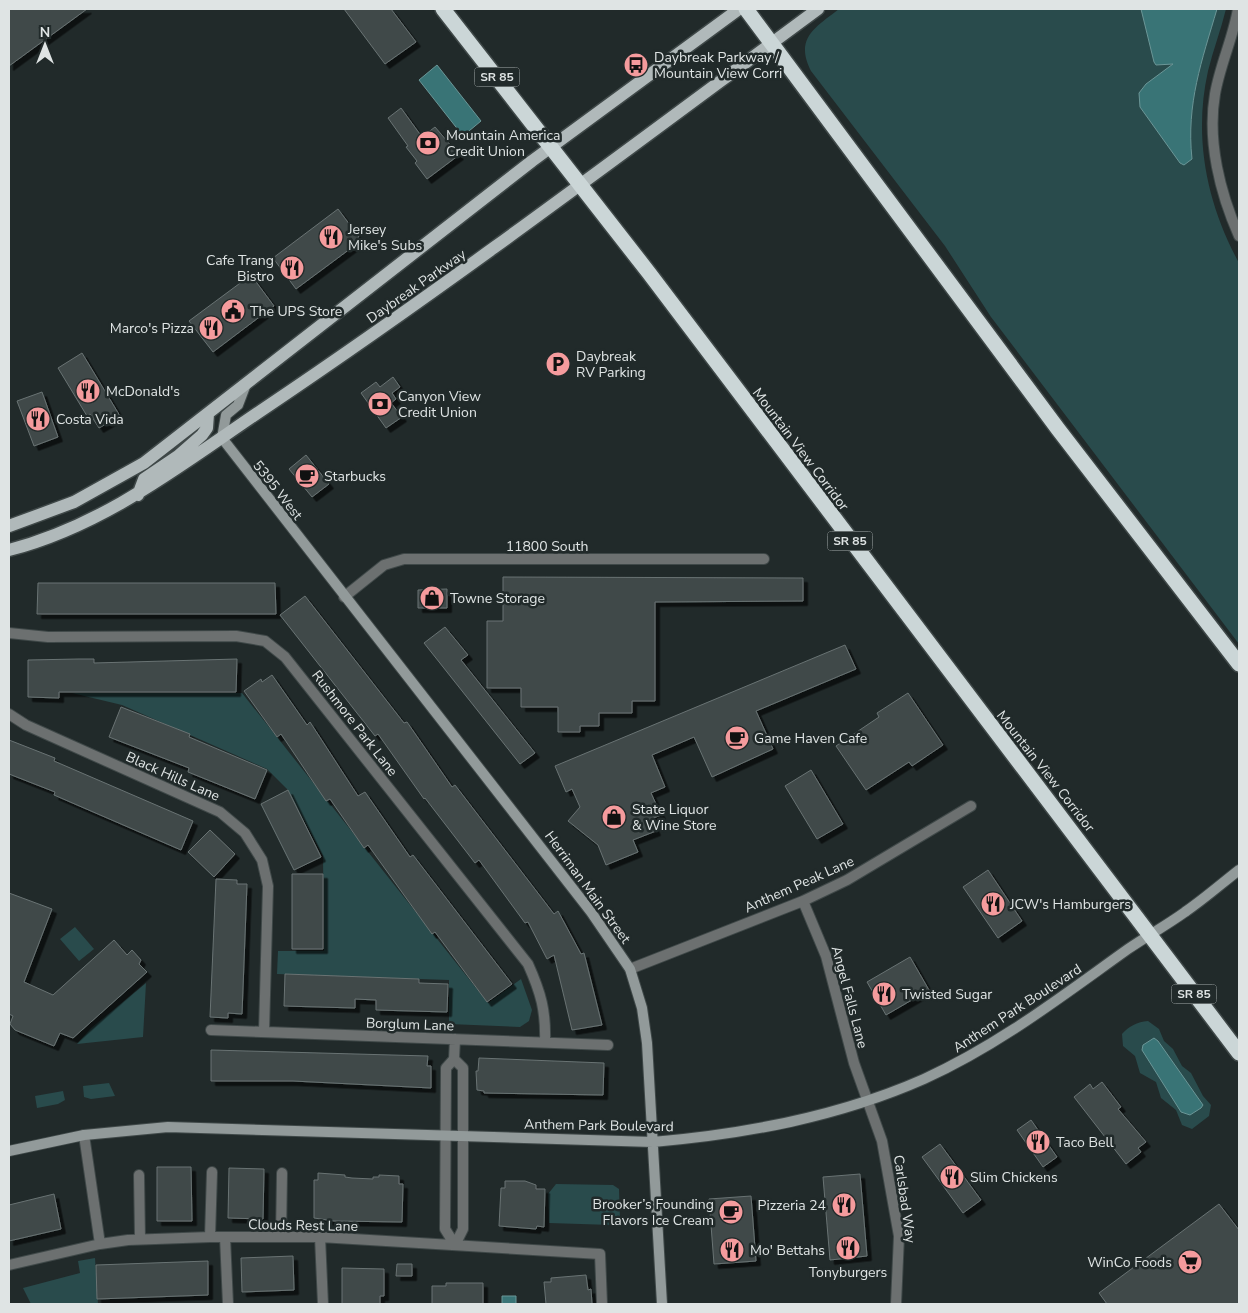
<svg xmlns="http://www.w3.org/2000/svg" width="1248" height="1313" font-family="'Nunito Sans',sans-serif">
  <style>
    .green { fill: #294b4c }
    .water { fill: #397476; stroke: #6b9697 }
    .building { fill: #40494a; stroke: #697373; filter: url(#shadow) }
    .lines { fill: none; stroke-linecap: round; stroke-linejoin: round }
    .street-casing { stroke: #3f4848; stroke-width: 12 }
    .secondary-casing { stroke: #3f4848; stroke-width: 12 }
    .primary-casing { stroke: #3f4848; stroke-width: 15 }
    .highway-casing { stroke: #3f4848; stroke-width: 18 }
    .street { stroke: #6c7070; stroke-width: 10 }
    .secondary { stroke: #929a9a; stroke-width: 10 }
    .primary { stroke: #b0b9ba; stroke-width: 12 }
    .highway { stroke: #cbd6d7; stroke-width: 15 }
    .labels { text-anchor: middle; stroke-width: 5; stroke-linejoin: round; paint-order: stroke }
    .shield { fill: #212a2a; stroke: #a6acac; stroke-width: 1 }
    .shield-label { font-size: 12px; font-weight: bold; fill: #dfe4e4 }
    .poi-label { font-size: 14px; fill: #dfe4e4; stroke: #212a2a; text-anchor: start }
    .street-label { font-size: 14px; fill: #dfe4e4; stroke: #212a2a }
  </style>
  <defs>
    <filter id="shadow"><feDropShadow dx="4.5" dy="4.5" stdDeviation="0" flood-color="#0009"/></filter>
  </defs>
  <rect width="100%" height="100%" fill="#212a2a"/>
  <!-- green -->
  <path class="green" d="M839,9h387c-5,21 -13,41 -18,62 -15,67 -1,133 31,192v381l-248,-327 -46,-71 -134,-175c-17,-33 5,-44 28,-62z
    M72,693h170l246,310 33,-24 11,31 -3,11 -9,6 -71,-3v-44l-172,-6 1,-23h46l-1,-95 -35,-66 -21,-21 -145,-64z
    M75,927l19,22 -15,12 -19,-22z
    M146,983l-3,54 -66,7 14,-16z
    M1148,1021l11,8 5,12 9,8 9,17 9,7 12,23 8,9 -2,11 -17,13 -10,-4 -6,-15 -15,-12 -5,-16 -16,-9 -5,-17 -12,-10 -1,-12c7,-8 15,-12 26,-13z
    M109,1083l6,13 -24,3 -7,-2 -1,-11z
    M63,1091l2,9 -7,4 -21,4 -2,-12z
    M556,1184l57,1 6,4 1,31 -8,5 -63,-2 -1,-29z
    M95,1258l3,46h-67l-8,-16 57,-15 -2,-12z"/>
  <!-- water -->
  <path class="water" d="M1141,9h76c-15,51 -31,95 -25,150l-8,6 -4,-2 -40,-56 -1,-14 7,-9 27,-20 -17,1 -2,-3z
    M437,65l44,56 -18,15 -44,-56z
    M1154,1038l4,3 45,64 -2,3 -11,7 -9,-3 -39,-62 1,-5z
    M502,1296h14v8h-14z"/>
  <!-- building -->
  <path class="building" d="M9,9h78l-78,57z
    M344,9h47l25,33 -31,22z
    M401,108l21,29 13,-10 24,28 -32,24 -12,-16 2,-2 -11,-14 2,-1 -20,-28z
    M338,209l21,28 -3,2 2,4 -62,46 -23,-31z
    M251,275l23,31 -61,46 -24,-31z
    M82,353l38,63 -21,12 -9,-14 -3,2 -29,-48z
    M393,377l7,10 -8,6 4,6 -5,4 11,14 -16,11 -25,-35 15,-11 4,5z
    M42,392l16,45 -24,9 -17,-45z
    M306,455l23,29 -17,13 -23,-28z
    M503,577l300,1v23l-148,1v99h-23v12h-33v13h-19v6h-22v-25h-37v-19h-34v-67h16z
    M38,583h237l1,31h-239z
    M447,589v19h-29v-18z
    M305,596l99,127 3,-1 45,65 3,-2 99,129 4,-3 23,43 3,-1 18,72 -30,5 -18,-75 -7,4 -19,-37 -3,1 -46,-63 -4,3 -50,-65 -1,1 -46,-65 -3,2 -95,-121z
    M445,627l23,28 -7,5 74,93 -15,11 -96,-121z
    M845,645l11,24 -100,42 17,38 -61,28 -18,-40 -42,18 13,32 -14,6 10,22 -10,4 5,12 -23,9 5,12 -32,13 -8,-20 -30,-24 12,-14 -8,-18 -6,3 -11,-26z
    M78,659h16v4l143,-4 -1,33h-177v6l-31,-1v-37z
    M272,675l35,50 3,-3 48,74 7,-4 45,65 3,-2 99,129 -25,18 -52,-70 -3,2 -64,-89 -4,3 -34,-49 -4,2 -45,-67 -4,3 -33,-46 17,-12 1,3z
    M908,693l35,52 -31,21 -3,-4 -43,28 -30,-44 43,-29 -2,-4z
    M121,707l69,27 -1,3 78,33 -12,29 -67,-27 1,-4 -80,-31z
    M9,740l46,18 -1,3 139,60 -12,29 -127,-55 1,-3 -46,-18z
    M811,770l32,54 -26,15 -32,-53z
    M288,790l33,67 -27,13 -33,-66z
    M210,830l25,24 -21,23 -26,-25z
    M988,870l34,51 -24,17 -35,-51z
    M292,874h31v75h-31z
    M216,879l21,1v4h10l-5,130 -14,-1v5l-18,-1z
    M9,893l43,16 -28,73 29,13 61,-55 13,15 5,-5 9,10 -2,4 8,8 -74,66 -13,-5 -6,13 -39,-16 -5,-6 3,-8 -4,-2z
    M910,957l19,33 -43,25 -19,-33z
    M285,974l134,5v4l29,1 -1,28 -71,-2v-10l-21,-1v9l-71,-2z
    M211,1050l217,6 -1,10h4v22l-138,-7h-82z
    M479,1058l125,5 -1,32 -119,-2v-2l-7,-1 -1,-19h2z
    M1102,1082l19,25 -3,2 28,33 -8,6 3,4 -15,12 -52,-67 16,-13 3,5z
    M1031,1120l26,37 -14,10 -26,-37z
    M940,1144l41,56 -18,13 -41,-56z
    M157,1167h34l1,54h-35z
    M229,1168l35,1 -1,50 -35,-1z
    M318,1173l27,2v2l7,1 21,1v-2h6v-2l20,1v8h4l-1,38 -68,-1 -20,-3v-38h4z
    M860,1174l7,82 -37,4 -7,-83z
    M505,1181h20l11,4v4h9l-1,38 -7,-1 -1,3 -37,-3 2,-38h4z
    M54,1194l7,35 -52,12v-36z
    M751,1196l5,65 -42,3 -5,-65z
    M1219,1204l20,26v74h-132l-8,-11z
    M293,1256l1,34 -52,2 -1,-34z
    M208,1261v34l-111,4 -1,-34z
    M397,1264h15v12h-16z
    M342,1268l42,1v27h-4v8h-38z
    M586,1275l2,15 3,-1 1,15h-46l-2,-22h7v-4z
    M446,1283h37v21h-51v-18h14z"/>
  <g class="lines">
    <defs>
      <path id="street" d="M1238,9c-5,29 -18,56 -23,85 -8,47 5,99 24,142
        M344,597l40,-32 20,-6h360
        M9,633l39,4 188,-1 29,5 20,16 243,307c13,29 18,47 17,78
        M9,714l17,11 194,87 25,21 17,27 6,26 -4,146
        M803,901l23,55 28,107 28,78 17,95 -3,68
        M630,969l173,-68 44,-21 124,-74
        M211,1030l397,15
        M454,1059l9,9v161l-8,16
        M84,1135l16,109
        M139,1175l1,64
        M210,1237l2,-65
        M225,1237l3,67
        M281,1237l1,-64
        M320,1237l3,67
        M455,1245l-10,-16 1,-161 8,-9 1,-20
        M9,1265l91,-21 28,-4 82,-3h110l280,17 2,50"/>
      <path id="secondary" d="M246,384l-8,21 -12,10 -4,23 369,474 39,57 12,39 5,35 15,261
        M9,1151l75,-16 84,-8 485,15c93,-8 185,-25 271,-63 75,-34 138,-83 204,-130 19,-13 39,-24 57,-37 19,-13 36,-28 54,-42"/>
      <path id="primary" d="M138,495l6,-16 34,-23 24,-21 5,-7 1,-14
        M9,526l65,-24 70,-39 388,-302 207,-152
        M9,550c97,-25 174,-87 256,-142 189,-127 370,-264 553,-399"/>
      <path id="highway" d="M443,9l206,264 590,780
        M746,9l312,420 181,235"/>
    </defs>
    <!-- street casing -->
    <use href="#street" class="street-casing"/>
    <!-- secondary casing -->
    <use href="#secondary" class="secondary-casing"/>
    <!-- primary casing -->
    <use href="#primary" class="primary-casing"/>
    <!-- highway casing -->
    <use href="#highway" class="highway-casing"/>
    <!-- street -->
    <use href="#street" class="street"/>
    <!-- secondary -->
    <use href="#secondary" class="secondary"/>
    <!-- primary -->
    <use href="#primary" class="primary"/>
    <!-- highway -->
    <use href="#highway" class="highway"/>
  </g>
  <!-- icons -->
  <defs>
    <symbol id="bus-disc" viewBox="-11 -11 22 22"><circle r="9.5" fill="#f59b9d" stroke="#212a2a"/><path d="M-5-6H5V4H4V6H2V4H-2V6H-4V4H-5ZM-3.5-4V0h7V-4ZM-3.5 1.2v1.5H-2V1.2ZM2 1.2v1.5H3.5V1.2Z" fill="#111"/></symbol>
    <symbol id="bank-disc" viewBox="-11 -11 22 22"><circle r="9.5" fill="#f59b9d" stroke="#212a2a"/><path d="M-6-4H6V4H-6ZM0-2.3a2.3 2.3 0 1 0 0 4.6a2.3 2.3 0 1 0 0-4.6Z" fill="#111"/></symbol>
    <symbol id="restaurant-disc" viewBox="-11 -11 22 22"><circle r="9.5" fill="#f59b9d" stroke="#212a2a"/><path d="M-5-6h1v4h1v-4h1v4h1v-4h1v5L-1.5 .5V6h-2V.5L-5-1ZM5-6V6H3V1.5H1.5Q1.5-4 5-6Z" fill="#111"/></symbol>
    <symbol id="civic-disc" viewBox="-11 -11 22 22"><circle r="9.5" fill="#f59b9d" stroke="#212a2a"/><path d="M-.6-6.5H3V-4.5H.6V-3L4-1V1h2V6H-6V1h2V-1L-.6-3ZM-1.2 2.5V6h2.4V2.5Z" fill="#111"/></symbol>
    <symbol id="parking-disc" viewBox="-11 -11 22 22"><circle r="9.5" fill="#f59b9d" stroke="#212a2a"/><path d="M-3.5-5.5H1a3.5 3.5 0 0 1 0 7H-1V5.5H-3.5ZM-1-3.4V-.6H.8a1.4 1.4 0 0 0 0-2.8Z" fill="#111"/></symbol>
    <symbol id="cafe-disc" viewBox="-11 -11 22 22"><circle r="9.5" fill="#f59b9d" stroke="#212a2a"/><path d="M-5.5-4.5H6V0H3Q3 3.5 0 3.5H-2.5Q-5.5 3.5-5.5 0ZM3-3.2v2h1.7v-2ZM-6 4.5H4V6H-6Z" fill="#111"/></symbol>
    <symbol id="shop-disc" viewBox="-11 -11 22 22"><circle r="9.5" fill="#f59b9d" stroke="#212a2a"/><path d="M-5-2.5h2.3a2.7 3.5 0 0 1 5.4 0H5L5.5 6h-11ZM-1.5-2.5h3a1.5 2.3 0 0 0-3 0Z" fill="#111"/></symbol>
    <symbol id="supermarket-disc" viewBox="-11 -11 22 22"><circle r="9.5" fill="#f59b9d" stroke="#212a2a"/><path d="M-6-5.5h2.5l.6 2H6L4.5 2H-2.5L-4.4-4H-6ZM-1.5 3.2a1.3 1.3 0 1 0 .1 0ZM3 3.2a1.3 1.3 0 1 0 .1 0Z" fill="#111"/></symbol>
  </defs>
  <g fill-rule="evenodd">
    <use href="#bus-disc" x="622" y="51" width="28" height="28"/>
    <use href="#bank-disc" x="414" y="129" width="28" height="28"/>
    <use href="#restaurant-disc" x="317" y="223" width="28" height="28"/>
    <use href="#restaurant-disc" x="278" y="254" width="28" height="28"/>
    <use href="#civic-disc" x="219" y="297" width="28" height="28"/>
    <use href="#restaurant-disc" x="197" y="314" width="28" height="28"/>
    <use href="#parking-disc" x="544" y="350" width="28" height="28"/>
    <use href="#restaurant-disc" x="74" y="377" width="28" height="28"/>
    <use href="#bank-disc" x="366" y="390" width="28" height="28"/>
    <use href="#restaurant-disc" x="24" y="405" width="28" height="28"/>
    <use href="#cafe-disc" x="293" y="462" width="28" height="28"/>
    <use href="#shop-disc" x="418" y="584" width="28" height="28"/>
    <use href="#cafe-disc" x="723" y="724" width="28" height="28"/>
    <use href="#shop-disc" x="600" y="803" width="28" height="28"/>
    <use href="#restaurant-disc" x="979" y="890" width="28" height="28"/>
    <use href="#restaurant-disc" x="870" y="980" width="28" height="28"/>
    <use href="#restaurant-disc" x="1024" y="1128" width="28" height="28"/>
    <use href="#restaurant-disc" x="938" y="1163" width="28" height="28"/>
    <use href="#restaurant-disc" x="830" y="1191" width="28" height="28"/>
    <use href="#cafe-disc" x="717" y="1198" width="28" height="28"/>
    <use href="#restaurant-disc" x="834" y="1234" width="28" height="28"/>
    <use href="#restaurant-disc" x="718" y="1236" width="28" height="28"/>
    <use href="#supermarket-disc" x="1176" y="1248" width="28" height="28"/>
  </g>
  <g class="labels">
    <!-- shield labels -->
    <g class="shield">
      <rect x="474.5" y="67.5" width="45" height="19" rx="4"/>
      <rect x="827.5" y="531.5" width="45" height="19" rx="4"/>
      <rect x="1171.5" y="984.5" width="45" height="19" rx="4"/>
    </g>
    <g class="shield-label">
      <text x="497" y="81">SR 85</text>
      <text x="850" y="545">SR 85</text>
      <text x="1194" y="998">SR 85</text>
    </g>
    <!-- poi labels -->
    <g class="poi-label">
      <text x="654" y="62">Daybreak Parkway /<tspan x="654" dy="16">Mountain View Corri</tspan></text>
      <text x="446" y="140">Mountain America<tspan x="446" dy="16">Credit Union</tspan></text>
      <text x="348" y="234">Jersey<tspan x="348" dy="16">Mike's Subs</tspan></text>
      <text x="274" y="265" text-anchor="end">Cafe Trang<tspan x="274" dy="16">Bistro</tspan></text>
      <text x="250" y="316">The UPS Store</text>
      <text x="194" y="333" text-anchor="end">Marco's Pizza</text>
      <text x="576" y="361">Daybreak<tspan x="576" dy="16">RV Parking</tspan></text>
      <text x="106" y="396">McDonald's</text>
      <text x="398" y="401">Canyon View<tspan x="398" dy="16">Credit Union</tspan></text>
      <text x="56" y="424">Costa Vida</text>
      <text x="324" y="481">Starbucks</text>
      <text x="450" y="603">Towne Storage</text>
      <text x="754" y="743">Game Haven Cafe</text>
      <text x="632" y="814">State Liquor<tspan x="632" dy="16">&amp; Wine Store</tspan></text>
      <text x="1010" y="909">JCW's Hamburgers</text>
      <text x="902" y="999">Twisted Sugar</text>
      <text x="1056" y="1147">Taco Bell</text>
      <text x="970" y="1182">Slim Chickens</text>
      <text x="714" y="1209" text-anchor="end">Brooker’s Founding<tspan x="714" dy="16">Flavors Ice Cream</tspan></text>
      <text x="826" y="1210" text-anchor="end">Pizzeria 24</text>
      <text x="750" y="1255">Mo' Bettahs</text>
      <text x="1172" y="1267" text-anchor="end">WinCo Foods</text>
      <text x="848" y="1277" text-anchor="middle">Tonyburgers</text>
    </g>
    <!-- street labels -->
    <g class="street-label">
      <text transform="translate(416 286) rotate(-35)" y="5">Daybreak Parkway</text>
      <text transform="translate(801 449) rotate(53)" y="5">Mountain View Corridor</text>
      <text transform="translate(278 490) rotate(52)" y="5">5395 West</text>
      <text x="547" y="551">11800 South</text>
      <text transform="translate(355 723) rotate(52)" y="5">Rushmore Park Lane</text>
      <text transform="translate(1046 771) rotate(52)" y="5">Mountain View Corridor</text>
      <text transform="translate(173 776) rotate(24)" y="5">Black Hills Lane</text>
      <text transform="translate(799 884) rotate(-24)" y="5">Anthem Peak Lane</text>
      <text transform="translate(588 887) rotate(54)" y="5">Herriman Main Street</text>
      <text transform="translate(850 997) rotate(75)" y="5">Angel Falls Lane</text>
      <text transform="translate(1017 1008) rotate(-33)" y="5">Anthem Park Boulevard</text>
      <text transform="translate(410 1024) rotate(2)" y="5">Borglum Lane</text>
      <text transform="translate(599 1125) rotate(1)" y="5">Anthem Park Boulevard</text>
      <text transform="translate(905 1199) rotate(82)" y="5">Carlsbad Way</text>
      <text transform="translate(303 1225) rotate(1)" y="5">Clouds Rest Lane</text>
    </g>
  </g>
  <!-- border -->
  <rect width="1248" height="1313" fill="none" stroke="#dfe4e4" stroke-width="20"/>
  <!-- north arrow -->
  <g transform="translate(45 45)" stroke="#212a2a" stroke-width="4" paint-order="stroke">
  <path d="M0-4L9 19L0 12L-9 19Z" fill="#dfe4e4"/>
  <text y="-8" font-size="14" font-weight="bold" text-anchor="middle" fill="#dfe4e4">N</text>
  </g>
</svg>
